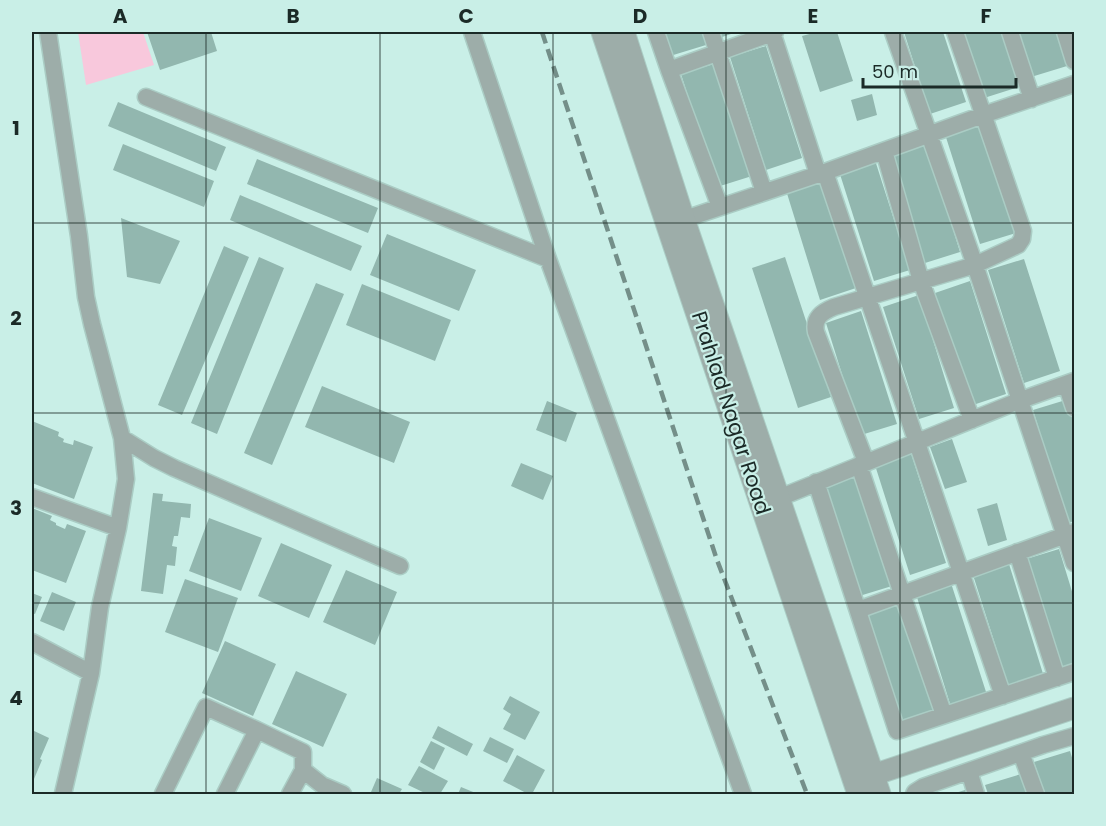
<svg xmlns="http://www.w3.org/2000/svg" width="1106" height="826" font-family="Poppins,sans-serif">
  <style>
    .green { fill: #f8c8dc }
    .building { fill: #92b7af }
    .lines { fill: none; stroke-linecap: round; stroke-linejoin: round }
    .minor-casing { stroke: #aaccc4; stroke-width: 19 }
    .tertiary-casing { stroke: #aaccc4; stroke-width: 23 }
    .minor { stroke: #9dada9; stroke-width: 16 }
    .tertiary { stroke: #9dada9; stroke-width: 21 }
    .rail { stroke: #748f89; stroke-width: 4.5; stroke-dasharray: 12 6; stroke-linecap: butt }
    .grid { fill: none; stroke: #1b2a27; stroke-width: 1.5; stroke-opacity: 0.55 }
    .labels { text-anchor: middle; stroke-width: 4.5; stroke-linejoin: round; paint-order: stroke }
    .street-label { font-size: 21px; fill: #1b2a27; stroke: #c9efe7 }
    .neatline { fill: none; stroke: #1b2a27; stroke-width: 2 }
    .grid-label { font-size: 20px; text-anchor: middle; font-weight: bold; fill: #1b2a27 }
  </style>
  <rect width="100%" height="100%" fill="#c9efe7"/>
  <!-- green -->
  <path class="green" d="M78,32h65l11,33 -68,20z"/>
  <!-- building -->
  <path class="building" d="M147,32h64l6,19 -57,19z
    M663,32h39l4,13 -36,11z
    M720,32h17l-15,5z
    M817,32h20l16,49 -33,11 -18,-56z
    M904,32h39l23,70 -36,12z
    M963,32h39l17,55 -35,11z
    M1017,32h39l11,34 -36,11z
    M766,46l36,112 -36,12 -36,-113z
    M717,63l35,113 -35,11 -36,-113z
    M872,94l5,21 -20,6 -6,-21z
    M118,102l108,45 -10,24 -108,-45z
    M980,120l36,113 -36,11 -36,-113z
    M925,139l35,113 -35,11 -36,-113z
    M123,144l91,37 -10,26 -91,-37z
    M874,157l36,113 -36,11 -36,-113z
    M257,159l121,49 -10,25 -121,-49z
    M820,175l36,113 -36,12 -35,-113z
    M240,195l122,51 -11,25 -121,-51z
    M121,218l59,23 -20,43 -33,-7z
    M387,234l89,36 -17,41 -89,-36z
    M224,246l25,11 -67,158 -24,-10z
    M259,257l25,11 -67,166 -26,-11z
    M785,257l46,140 -33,11 -46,-140z
    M1024,259l36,112 -36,12 -36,-113z
    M970,281l36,113 -36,12 -35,-113z
    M316,283l28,11 -72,171 -28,-12z
    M362,284l89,36 -16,41 -89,-36z
    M919,295l35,113 -35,11 -36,-112z
    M861,311l36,113 -36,11 -35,-112z
    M322,386l88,36 -16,41 -89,-36z
    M1069,399l5,18v104l-6,2 -35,-113z
    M547,401l30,12 -11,29 -30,-12z
    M32,421l27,11 -1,4 6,3 -1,3 10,3 1,-5 19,7 -19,52 -42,-16z
    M952,439l15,43 -22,7 -15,-42z
    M910,450l36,113 -36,12 -36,-113z
    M521,463l32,13 -10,24 -32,-14z
    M856,473l36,113 -36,11 -35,-113z
    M153,493l10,1 -1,7 29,3 -1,14 -9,-1 -3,19h-4l-2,10 5,1 -2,19 -8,-1 -4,29 -22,-3z
    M997,503l10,37 -19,6 -11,-37z
    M32,508l20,8 -2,4 6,3v2l9,4 2,-5 19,7 -20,52 -34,-13z
    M209,518l53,20 -21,53 -52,-20z
    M281,543l51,22 -23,53 -51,-22z
    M1059,549l15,49v70l-15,5 -36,-113z
    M1009,564l35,113 -35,11 -36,-113z
    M346,570l51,22 -22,53 -52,-23z
    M185,579l53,19 -20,54 -53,-20z
    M951,583l36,112 -36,12 -35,-113z
    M52,592l24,10 -12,29 -24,-10z
    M32,593l10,4 -7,17 -3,-1z
    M901,602l36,112 -36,12 -35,-113z
    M225,641l51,23 -23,52 -51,-23z
    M296,671l51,23 -24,53 -51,-23z
    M510,696l30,16 -15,28 -22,-11 8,-15 -8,-5z
    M438,726l35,18 -6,12 -35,-18z
    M32,730l17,8 -9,21 2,1 -8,19 -2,-1z
    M490,737l24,12 -7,14 -24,-12z
    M431,741l14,7 -11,22 -14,-8z
    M1070,751l4,13v30h-29l-11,-32z
    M517,755l28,15 -13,24h-4l-25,-13z
    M419,766l29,15 -8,13h-13l-19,-9z
    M1021,774l7,20h-40l-3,-9z
    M377,778l25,11 -3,5h-23l-5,-2z
    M461,787l17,7h-20z
    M965,790l2,4h-15z"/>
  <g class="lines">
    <defs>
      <path id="minor" d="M48,32l31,204 7,61 6,27 30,114 4,41 -8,49 -18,79 -9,66 -28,121
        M656,32l13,38 51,137
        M711,32l53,160
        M772,32l46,142
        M893,32l82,233 99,298
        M1010,32l22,67
        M1065,32l9,29
        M669,70l106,-38
        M146,97l402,162 -76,-227
        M884,151l37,130 51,139
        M825,172l178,524
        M673,223l152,-51 158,-57 91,-31
        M548,259l195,535
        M1066,384l8,24
        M122,438l32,20 20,10 226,98
        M866,462l-50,-130c-3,-14 6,-20 18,-25l141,-42 43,-20 4,-6 1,-8 -68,-199
        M859,465l43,129 42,121
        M816,482l81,249 177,-59
        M32,497l86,31
        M769,502l252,-102 53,-19
        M1017,552l40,126
        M858,610l216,-78
        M32,642l59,31
        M1021,753l15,41
        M969,771l7,23
        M163,794l43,-87 51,23 46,22v18l19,15 21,9
        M225,794l32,-64
        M290,794l13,-24
        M914,794l1,-2 8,-5 120,-42 31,-9"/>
      <path id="tertiary" d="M602,32l256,762
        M624,32l60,187 196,575
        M873,775l201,-67"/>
    </defs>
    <!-- minor casing -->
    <use href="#minor" class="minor-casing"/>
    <!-- tertiary casing -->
    <use href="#tertiary" class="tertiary-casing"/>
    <!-- minor -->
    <use href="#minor" class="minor"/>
    <!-- tertiary -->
    <use href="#tertiary" class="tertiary"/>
    <!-- rail -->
    <path class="rail" d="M542,32l175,528 90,234"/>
  </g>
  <!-- grid -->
  <path class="grid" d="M206,32v762M380,32v762M553,32v762M726,32v762M900,32v762M32,223h1042M32,413h1042M32,603h1042"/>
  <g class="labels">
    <!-- street labels -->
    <g class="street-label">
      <text transform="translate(731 413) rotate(72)" y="7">Prahlad Nagar Road</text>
    </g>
  </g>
  <!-- border -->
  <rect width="1106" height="826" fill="none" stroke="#c9efe7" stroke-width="66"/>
  <!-- scale -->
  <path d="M863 78v9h153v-9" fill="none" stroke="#1b2a27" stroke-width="3"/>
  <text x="872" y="78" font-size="18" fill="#1b2a27" stroke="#c9efe7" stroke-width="4.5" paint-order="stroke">50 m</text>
  <rect x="33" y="33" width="1040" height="760" class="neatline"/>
  <g class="grid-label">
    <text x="120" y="23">A</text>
    <text x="293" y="23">B</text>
    <text x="466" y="23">C</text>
    <text x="640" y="23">D</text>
    <text x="813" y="23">E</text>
    <text x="986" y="23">F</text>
    <text x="16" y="135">1</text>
    <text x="16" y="325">2</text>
    <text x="16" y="515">3</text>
    <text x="16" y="705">4</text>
  </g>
</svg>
